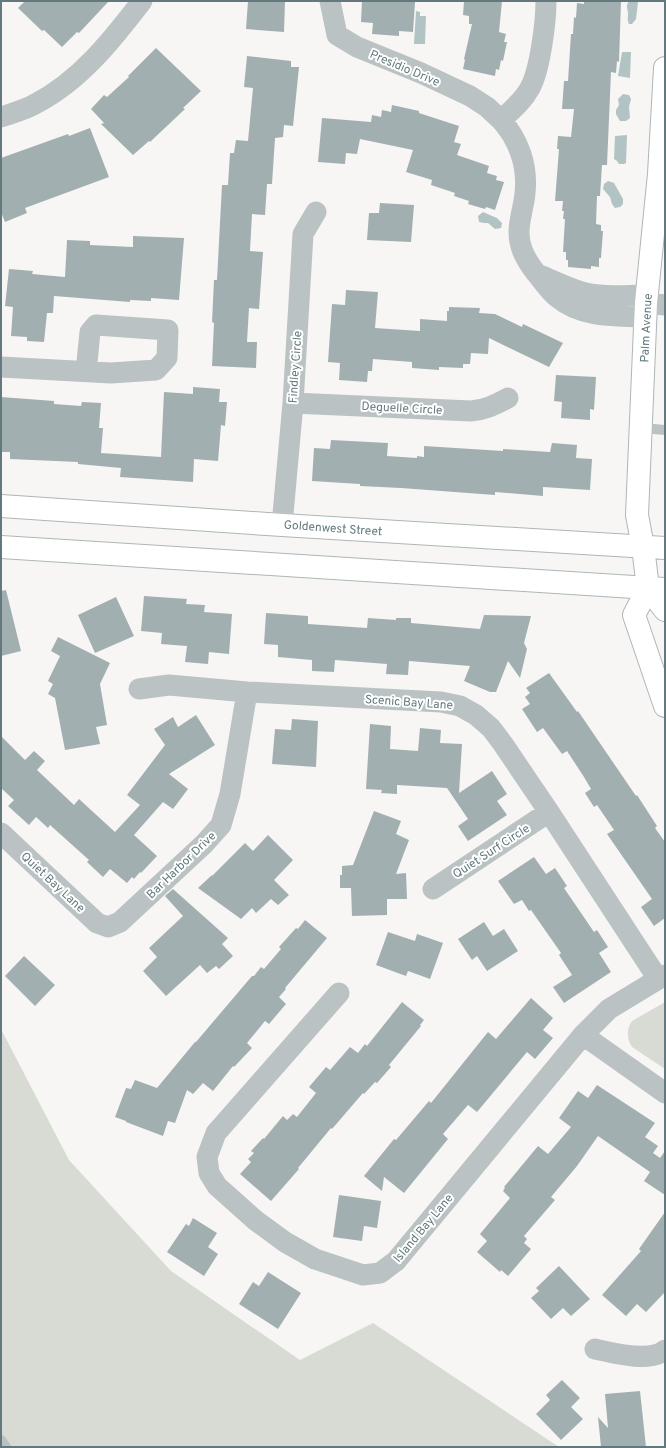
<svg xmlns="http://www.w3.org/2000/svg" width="666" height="1448" font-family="Overpass,sans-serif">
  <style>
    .green { fill: #d8dbd3 }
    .water { fill: #b2c3c4 }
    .building { fill: #a2afb1 }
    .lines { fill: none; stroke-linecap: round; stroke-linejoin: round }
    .secondary-casing { stroke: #aeb6b8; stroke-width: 24 }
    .lane { stroke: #bbc2c3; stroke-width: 10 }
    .street { stroke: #bbc2c3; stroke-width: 21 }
    .secondary { stroke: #fff; stroke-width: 22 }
    .labels { text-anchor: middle; stroke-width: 4; stroke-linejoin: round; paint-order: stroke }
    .street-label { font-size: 12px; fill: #63797d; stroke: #fff }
  </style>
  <rect width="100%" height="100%" fill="#f7f6f4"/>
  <!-- green -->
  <path class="green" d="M665,1002v67l-33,-22c-5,-8 -6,-18 0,-26z
    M1,1029l68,131 102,111 129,89 73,-37 186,124h-558z"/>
  <!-- water -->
  <path class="water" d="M629,1l9,1 -2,17 -4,5h-3c-2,-5 -1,-6 -1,-10 0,-6 -3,-7 1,-13z
    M416,11l4,1v4h6l-1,28h-11z
    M622,52h9l-1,26 -12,-2z
    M623,94l6,1 2,4 -2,8 1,11 -4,3h-6l-4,-7v-4l3,-5 -1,-6z
    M627,135l-1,28 -2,1h-5l-2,-3 -3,-2 1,-23z
    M608,181l6,2 9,16v5l-3,3 -5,1 -3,-4 -2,-7 -7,-8 1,-5z
    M483,212l14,6 5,5 -1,5 -6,1 -7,-6h-4l-5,-1 -1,-6z"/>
  <!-- building -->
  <path class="building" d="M25,1h84l-30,32 -2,-1 -15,15 -18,-17 -2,1 -24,-23z
    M248,1h37l-1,31 -38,-3z
    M362,1l53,1 -2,30 -14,-1v5l-27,-2 1,-11 -12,-1z
    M464,1h38l-3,31 7,2 -2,8h3l-4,19 -2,-1 -2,10 -3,-1 -1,7 -32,-7 2,-9 -1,-1 8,-35h-3v-8l-6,-1z
    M584,1h37l-2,61 -2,-1 -1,12 -5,-1 -4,93h-5l-2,31h-3l-1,28 5,1v6h2l-2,27h-2v9l-8,-1v3l-23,-2v-7h-2v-8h-3l2,-33h-2l1,-8h-2l1,-10h-8l4,-52h-2l1,-13 13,1 3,-28h-12l2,-28h4l3,-47h2l1,-17 2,1 1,-15 7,1z
    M156,48l45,43 -18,17 2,1 -35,33 -1,-1 -16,14 -32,-31 3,-1 -13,-14 13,-14 3,2 22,-20 -1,-1z
    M247,56l44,5v6h8l-6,59 -9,-1 -1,12 -8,1 -3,46h-5l-2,31 -13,-1 -2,37 13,1 -4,57 -10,-1 -2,34h10l-1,26 -44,-2 2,-43 -2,-1 2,-42h3l5,-95h6l2,-32h4l2,-13 12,1 5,-53 -9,-1z
    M392,105l27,6v2l40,13 -5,16 7,2 -4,11 32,11 -2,7 10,3 -1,4 8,2 -9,28 -9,-3 -1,2 -17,-5 1,-3 -15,-5 1,-3 -24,-8 1,-5 -26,-8 7,-22 -53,-11 -3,15 -11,-1 -1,11 -27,-2 4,-44 49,4 1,-7 9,2 1,-7 9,2z
    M90,128l19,49 -84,31 2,5 -22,9 -4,-10v-54l67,-24 1,2z
    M380,203l34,2 -3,37 -44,-2 2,-27h10z
    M133,236l51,2 -5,62 -28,-2v3l-21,-1v2l-76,-6 -1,17h-6l-3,29 -17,-1v-4l-16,-1 2,-29 -8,-1 4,-37 24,2 -1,3 33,3 2,-37 23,1v4l43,2z
    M346,290l32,2 -3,36 45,3v-12l27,2v-10h2v-4l31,1 -1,5 16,1 27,13 1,-3 40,19 -14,24 -60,-29 -1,16 -17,-1 -1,11h-7v4l-24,-1v3l-27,-2v-6l-39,-3 -1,12h-4l-1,11 -28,-2 1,-17 -12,-1 4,-58 13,1z
    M556,375l40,2 -2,33 -4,-1v11l-29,-2 1,-16 -8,-1z
    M193,387l27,2 -1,13h8l-2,24 -4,-1 -3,36 -24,-2 -1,23 -73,-5 1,-9 -43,-4v-2l-68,-3v-7h-9v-55l53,4v3l27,2 1,-4 19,1 -2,25h4l-2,25 60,4 3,-65 29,2z
    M331,440l57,3 -1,13 30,2v-2l7,1v-11l79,5v-2l47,3 2,-9 25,2 -1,13 16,1 -2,31 -47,-3v9l-48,-4v3l-94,-7 -41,-2v-2l-48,-3 2,-33 16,1z
    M6,590l15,61 -20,5v-65z
    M144,596l43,3 -1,5 19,1 -1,7 28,2 -3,40 -20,-2 -1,12 -23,-2 2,-16 -26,-2 1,-11 -21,-2z
    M116,597l18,39 -39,17 -17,-38z
    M266,613l42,3v8l59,4 1,-10 28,2v-2h15v5l69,6 4,-14 47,1 -7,27 3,6 -7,29 -12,-17 -12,31h-6l-26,-11 6,-15 -61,-5 -1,14 -22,-1 1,-10 -52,-4 -1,12 -22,-1v-11l-34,-3v-12l-14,-1z
    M58,637l52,26 -10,21 7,41 -11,2 4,17 -35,6 -10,-52 -7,-4 5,-10 -5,-3 12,-25 -9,-5z
    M549,673l28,39 1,-1 58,85 1,-1 20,31 -2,2 10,14v76l-11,8 -13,-19 11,-8 -45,-65 7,-4 -17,-25 -3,2 -9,-14 6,-4 -7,-12 -17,-26 -5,3 -19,-26 -6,4 -15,-23 8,-5 -5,-7 5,-4 -4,-5z
    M196,715l19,30 -46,29 19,15 -15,20 -10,-7 -29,33 23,21 -16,17 -1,-1 -6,7 -2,-2 -5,6 -17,-14 -7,8 -16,-15 2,-2 -39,-35 -2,3 -12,-11 -7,8 -21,-19 6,-6 -13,-12v-52l24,24 9,-9 11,10 -8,9 37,35 5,-6 36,33 25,-27 -13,-10 38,-50 -11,-16 19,-12 5,10z
    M292,719l26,2 -2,46 -44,-3 3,-35 16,1z
    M370,724l21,2 -1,23 28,2 2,-23 21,2 -1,13 22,1 -3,49 33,-22 15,23 -10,7 10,14 -39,26 -10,-15 10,-7 -21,-31 -50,-3v9l-16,-1 1,-3 -16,-1z
    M374,811l27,10 -5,13 13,6 -13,34 10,-1 1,26h-20v16l-35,1 -1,-28h-11v-13h2v-9l11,-1z
    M268,835l25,25 -19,20 15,15 -11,10 -7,-6 -15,14 -4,-5 -11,11 -43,-31 14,-13v1l33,-33 8,8z
    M534,857l12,17 9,-6 12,18 -3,2 30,44 3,-2 11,17 -9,6 12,19 -47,31 -11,-16 19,-12 -13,-20 2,-2 -30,-43 -2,1 -7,-11 -8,4 -16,-23z
    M173,889l55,49 -6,6 11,12 -14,13 -3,-3 -9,7 -7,-8 -34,31 -23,-25 14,-14 -8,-9 34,-32 -18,-20z
    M305,920l22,18 -42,50 1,1 -7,8 7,7 -17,20 -4,-3 -18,22 5,5 -18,19 -1,-1 -20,25 -10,-8 -10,11 -6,-4 -12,33 -7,-2 -5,15 -37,-14v-1l-11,-4 11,-29 5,1 4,-9 22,8 38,-46h1l56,-66h2l7,-9 3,2 17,-20 -2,-2 17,-19 2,1z
    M484,922l9,14 11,-7 14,22 -31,20 -10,-15 -5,4 -14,-21z
    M388,932l27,9 2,-7 26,9 -13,36 -22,-8 -2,5 -30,-11z
    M24,956l31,29 -20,21 -30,-30z
    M531,998l22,20 -10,12 10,8 -18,21 -8,-7 -50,60 -9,-7 -25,29 5,5 -44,54 -20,-16 -2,14 -18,-15 30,-37 2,1 33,-39 2,2 57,-71 8,7z
    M402,1002l22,18 -4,5 1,1 -32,39 2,2 -14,16 -2,-1 -11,12 -1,-1 -31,36 -1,-1 -33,40 1,1 -28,32 -31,-27 11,-12 -3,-3 6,-6 -3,-2 12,-13 1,1 19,-23 4,4 6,-6 4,3 19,-24 -7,-6 17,-20 4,3 20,-23 8,6 7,-9 2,2z
    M597,1085l58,38 -10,14 13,9 -5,7 7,5 5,-7v44l-21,-14 6,-9 -52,-36 -21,30 -26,31 4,3 -31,36 3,3 -3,4 7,6 -23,27 -7,-6 -1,2 -23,-20 10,-11 -7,-7 30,-36 -7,-7 2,-3 -1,-1 34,-41 10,8 23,-27 -12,-9 19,-27 10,7z
    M339,1195l42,6 -4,27 -13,-2 -2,15 -29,-4z
    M665,1212v80l-19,20 -9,-8 -11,12 -24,-21 39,-44 -2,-2z
    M193,1218l24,15 -9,14 10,7 -14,22 -37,-24 19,-28 3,2z
    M559,1266l31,33 -19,17 -8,-8 -12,11 -20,-21 8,-7 -3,-3z
    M268,1272l33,21 -23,36 -39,-25 14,-22 6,4z
    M562,1380l18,18 -9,9 12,12 -22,21 -25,-26 14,-14 -4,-5z
    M640,1391l6,56h-45l-3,-30 10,11 -3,-34z"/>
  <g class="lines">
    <defs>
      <path id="secondary" d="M665,68l-6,106 -13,129 -9,212 6,32 5,41 17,22
        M1,506l281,19 383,23
        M1,547l664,42
        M648,588l-14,27 31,91"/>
    </defs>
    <!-- secondary casing -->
    <use href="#secondary" class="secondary-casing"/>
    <!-- lane -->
    <path class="lane" d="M642,428l23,2
      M1,1440l5,7"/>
    <!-- street -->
    <path class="street" d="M330,1l7,34 20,12 64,26 49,23 17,11 14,13
      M546,1c0,21 -6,69 -16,87 -7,13 -18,22 -29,32 18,20 27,46 24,73 -1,13 -6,26 -6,39 0,16 7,28 17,41 7,8 13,18 22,25 24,20 58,18 88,19
      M1,117c11,-4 24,-7 34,-13 45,-23 77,-64 107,-103
      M542,276c14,6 28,13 43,17 20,5 42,2 62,2
      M646,303l19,2
      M1,367l110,6 45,-3 11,-12 1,-28 -72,-5 -6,7 -4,40
      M293,403l178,8c14,-1 24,-6 37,-13
      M282,525l11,-122 10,-169 13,-22
      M139,689l30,-4 78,7 194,10 19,4 16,9 15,13 12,16 46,68 109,167
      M1,833l96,90 11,4 12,-5 84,-78 17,-19 9,-31 17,-102
      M433,889l116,-77
      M339,993l-123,140 -9,24 2,16 8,13 38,34 30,22 30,17 48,16 17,-2 16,-12 187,-226 26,-26 56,-34
      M583,1035l82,58
      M595,1349c18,4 55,14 70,1"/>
    <!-- secondary -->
    <use href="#secondary" class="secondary"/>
  </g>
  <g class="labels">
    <!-- street labels -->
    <g class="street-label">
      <text transform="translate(405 68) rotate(23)" y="4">Presidio Drive</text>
      <text transform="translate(646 328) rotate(-87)" y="4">Palm Avenue</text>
      <text transform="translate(295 367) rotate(-86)" y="4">Findley Circle</text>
      <text transform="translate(402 408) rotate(3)" y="4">Deguelle Circle</text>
      <text transform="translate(333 528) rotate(4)" y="4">Goldenwest Street</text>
      <text transform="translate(409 702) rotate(4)" y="4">Scenic Bay Lane</text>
      <text transform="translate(491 851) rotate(-33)" y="4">Quiet Surf Circle</text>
      <text transform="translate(181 865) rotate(-44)" y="4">Bar Harbor Drive</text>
      <text transform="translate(53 882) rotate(43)" y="4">Quiet Bay Lane</text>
      <text transform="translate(423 1228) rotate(-50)" y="4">Island Bay Lane</text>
    </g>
  </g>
  <!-- border -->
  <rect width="666" height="1448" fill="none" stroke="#63797d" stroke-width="4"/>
</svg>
